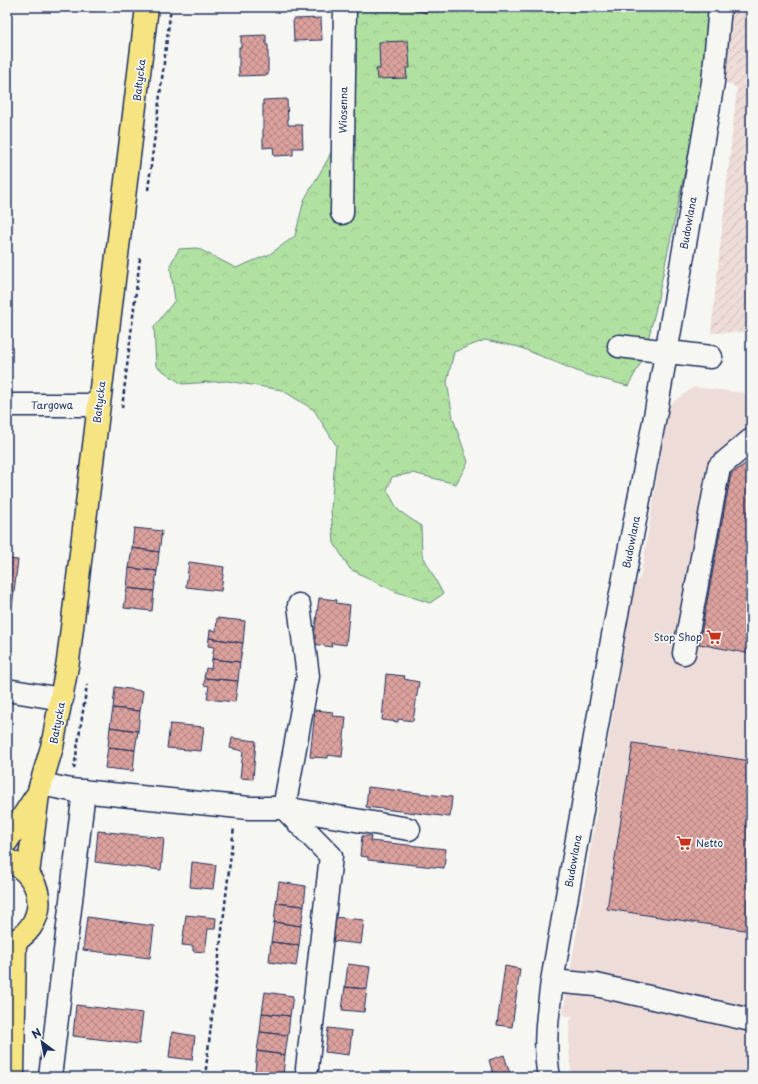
<svg xmlns="http://www.w3.org/2000/svg" width="758" height="1084" font-family="'Playpen Sans',sans-serif">
  <style>
    .built { fill: #eedcd8 }
    .industrial { fill: url(#industrial-furrows) }
    .forest { fill: url(#forest-crowns); stroke: #668880 }
    .building { fill: url(#building-cross-hatch); stroke: #1b2f5e }
    .lines { fill: none; stroke-linecap: round; stroke-linejoin: round }
    .minor-casing { stroke: #1b2f5e; stroke-width: 25 }
    .major-casing { stroke: #1b2f5e; stroke-width: 25 }
    .path { stroke: #1b2f5e; stroke-width: 2.5; stroke-dasharray: 4 3; stroke-linecap: butt }
    .minor { stroke: #f6f6f2; stroke-width: 22 }
    .major { stroke: #f6e381; stroke-width: 22 }
    .labels { text-anchor: middle; stroke-width: 3.5; stroke-linejoin: round; paint-order: stroke }
    .street-label { font-size: 10px; fill: #1b2f5e; stroke: #f6f6f2 }
    .poi-label { font-size: 10px; fill: #1b2f5e; stroke: #f6f6f2; text-anchor: end }
  </style>
  <defs>
    <pattern id="industrial-furrows" width="10" height="10" patternUnits="userSpaceOnUse"><rect width="10" height="10" fill="#eedcd8"/><path d="M-1 1l2-2M0 10L10 0M9 11l2-2" fill="none" stroke="#ccbdbc"/></pattern>
    <pattern id="forest-crowns" width="20" height="18" patternUnits="userSpaceOnUse"><rect width="20" height="18" fill="#b1e1a1"/><path d="M2 6a3 3 0 1 1 6 0M12 15a3 3 0 1 1 6 0" fill="none" stroke="#98c18d"/></pattern>
    <pattern id="building-cross-hatch" width="8" height="8" patternUnits="userSpaceOnUse"><rect width="8" height="8" fill="#dba19d"/><path d="M0 0l8 8M0 8l8-8" fill="none" stroke="#b18483"/></pattern>
  </defs>
  <rect width="100%" height="100%" fill="#f6f6f2"/>
  <filter id="ink" filterUnits="userSpaceOnUse"><feTurbulence type="fractalNoise" baseFrequency=".025" numOctaves="2"/><feDisplacementMap in="SourceGraphic" scale="8" xChannelSelector="R" yChannelSelector="G"/><feConvolveMatrix kernelMatrix="1 2 1 2 8 2 1 2 1" color-interpolation-filters="sRGB"/></filter>
  <g filter="url(#ink)">
    <!-- built -->
    <path class="built" d="M694,387l57,7v683h-179l-3,-26v-15l1,-14 3,-5 -10,-2 71,-429 7,-11 28,-170z"/>
    <!-- industrial -->
    <path class="industrial" d="M584,7h167v325l-40,1 26,-245z"/>
    <!-- forest -->
    <path class="forest" d="M351,7h363l-6,55 -53,250 -12,47 -15,27 -44,-12 -65,-27 -34,-7 -31,12 -7,30 6,36 15,44 -12,22 -43,-11 -21,4 -5,13 11,20 23,16 1,28 21,40 -13,9 -36,-12 -44,-22 -16,-26 -3,-33 5,-65 -22,-35 -32,-20 -55,-9 -45,3 -26,-18 -2,-39 21,-27 -5,-35 9,-16 18,-1 39,20 34,-14 25,-18 9,-36 24,-41 21,-48z"/>
    <!-- building -->
    <path class="building" d="M403,7h24l-1,6z
      M321,18l1,22 -28,1 -1,-22z
      M266,35v10h2v30l-29,1v-29h2v-11z
      M408,41l2,27h-4l1,10 -30,1 -1,-10h4l-1,-27z
      M287,99l1,26h14l1,23h-10v7l-19,1 -1,-9 -10,1v-48z
      M751,460v194l-52,-10 32,-170z
      M134,528l28,3 -3,21 -27,-4z
      M132,548l27,4 -2,19 -28,-3z
      M7,559l11,1 -6,47 -5,-1z
      M189,562l35,5 -3,24 -35,-4z
      M129,568l28,3 -3,20 -27,-3z
      M127,588l27,3 -2,20 -28,-3z
      M319,598l18,2 -1,3 14,2 -4,40 -15,-2 1,4 -19,-3z
      M217,618l28,3 -2,22 -34,-5 1,-8 6,1z
      M209,638l34,5 -3,19 -28,-3 2,-12 -6,-1z
      M212,659l28,3 -2,19 -34,-3 2,-10 5,1z
      M386,674l19,2 -1,3 15,3 -6,39 -15,-2v3l-16,-2z
      M205,678l33,3 -3,21 -28,-3 2,-13 -5,-1z
      M115,687l28,4 -3,20 -27,-3z
      M113,708l27,3 -2,20 -28,-4z
      M315,710l18,2 -1,4 14,1 -4,40 -14,-2v3l-18,-1z
      M170,724l34,3 -3,24 -34,-3z
      M110,727l28,4 -3,19 -27,-3z
      M232,738l24,3 -3,38 -13,-1 3,-27 -13,-3z
      M633,743l118,18v170l-144,-22z
      M108,747l27,3 -2,21 -28,-3z
      M368,787l84,10 -2,20 -84,-10z
      M98,831l66,7 -3,32 -66,-8z
      M362,836h9l-1,5 76,8 -2,19 -76,-8v-3l-8,-1z
      M192,862l24,3 -3,24 -23,-2z
      M279,882l27,4 -2,20 -28,-3z
      M276,903l28,3 -3,20 -27,-4z
      M186,915l30,3 -1,11h-7l-3,23 -12,-1v-5l-11,-1z
      M87,917l67,9 -4,32 -67,-8z
      M334,917l30,3 -3,24 -29,-3z
      M274,922l27,4 -2,19 -28,-3z
      M271,942l28,3 -3,21 -27,-4z
      M348,964l22,3 -3,22 -22,-2z
      M505,966l15,3 -8,58 -15,-2z
      M345,987l22,2 -3,23 -22,-2z
      M265,992l28,4 -3,20 -28,-3z
      M76,1005l67,8 -4,31 -66,-8z
      M262,1013l28,3 -2,19 -28,-3z
      M328,1028l24,3 -3,24 -24,-3z
      M172,1032l23,4 -3,24 -23,-3z
      M260,1032l28,3 -3,20 -28,-4z
      M257,1051l28,4 -2,21 -28,-4z
      M504,1055l7,22h-17l-5,-17z"/>
    <g class="lines">
      <defs>
        <path id="minor" d="M342,213l3,-206
          M619,346l92,11
          M7,405h91
          M299,605l9,71 -24,132 47,48 -24,213
          M684,653l35,-186 32,-27
          M7,690l55,9
          M41,784l30,6 178,18h35l125,21
          M552,981l44,4 155,35
          M50,1077l34,-286
          M549,1077c-6,-32 -1,-64 3,-96l61,-346 43,-224 57,-329 7,-75"/>
        <path id="major" d="M7,841l28,-43
          M7,860c42,17 42,68 0,85
          M28,874l10,-80 14,-47 16,-86 79,-654
          M13,1077l2,-136"/>
      </defs>
      <!-- minor casing -->
      <use href="#minor" class="minor-casing"/>
      <!-- major casing -->
      <use href="#major" class="major-casing"/>
      <!-- path -->
      <path class="path" d="M148,190l23,-183
        M122,408l18,-150
        M74,769l13,-84
        M205,1077l29,-250"/>
      <!-- minor -->
      <use href="#minor" class="minor"/>
      <!-- major -->
      <use href="#major" class="major"/>
    </g>
  </g>
  <!-- icons -->
  <defs>
    <symbol id="supermarket-bare" viewBox="-9 -9 18 18"><path d="M-6-5.5h2.5l.6 2H6L4.5 2H-2.5L-4.4-4H-6ZM-1.5 3.2a1.3 1.3 0 1 0 .1 0ZM3 3.2a1.3 1.3 0 1 0 .1 0Z" fill="#c8321e" stroke="#f6f6f2" stroke-width="2.5" paint-order="stroke"/></symbol>
  </defs>
  <g fill-rule="evenodd">
    <use href="#supermarket-bare" x="703" y="626" width="22" height="22"/>
    <use href="#supermarket-bare" x="673" y="832" width="22" height="22"/>
  </g>
  <g class="labels">
    <!-- street labels -->
    <g class="street-label">
      <text transform="translate(139 80) rotate(-83)" y="4">Bałtycka</text>
      <text transform="translate(343 110) rotate(-89)" y="4">Wiosenna</text>
      <text transform="translate(688 223) rotate(-80)" y="4">Budowlana</text>
      <text transform="translate(99 402) rotate(-83)" y="4">Bałtycka</text>
      <text x="52" y="409">Targowa</text>
      <text transform="translate(631 542) rotate(-79)" y="4">Budowlana</text>
      <text transform="translate(57 723) rotate(-79)" y="4">Bałtycka</text>
      <text transform="translate(573 861) rotate(-80)" y="4">Budowlana</text>
    </g>
    <!-- poi labels -->
    <g class="poi-label">
      <text x="702" y="641">Stop Shop</text>
      <text x="696" y="847" text-anchor="start">Netto</text>
    </g>
  </g>
  <!-- margin -->
  <rect width="758" height="1084" fill="none" stroke="#f6f6f2" stroke-width="24"/>
  <rect x="12" y="12" width="734" height="1060" fill="none" stroke="#1b2f5e" stroke-width="1.5" filter="url(#ink)"/>
  <!-- north arrow -->
  <g transform="translate(42 1042) rotate(328)" stroke="#f6f6f2" stroke-width="3" paint-order="stroke">
  <path d="M0-3L7 15L0 10L-7 15Z" fill="#1b2f5e"/>
  <text y="-6" font-size="11" font-weight="bold" text-anchor="middle" fill="#1b2f5e">N</text>
  </g>
</svg>
